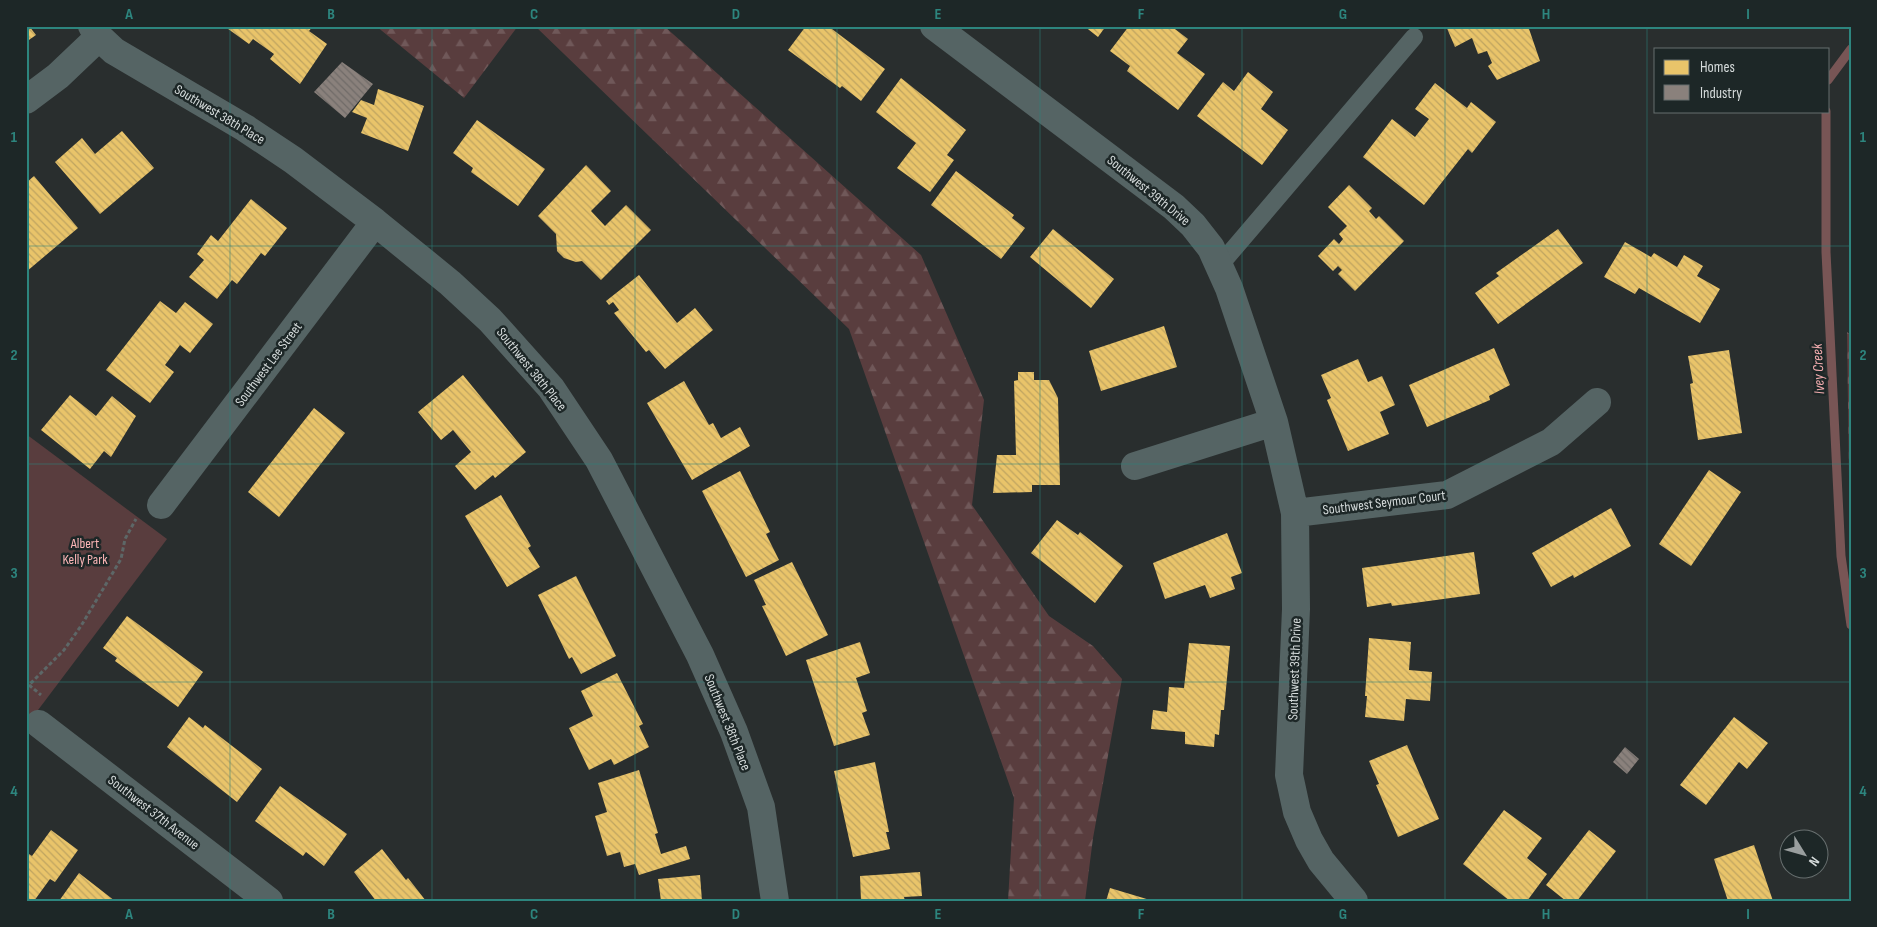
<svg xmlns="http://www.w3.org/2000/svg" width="1877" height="927" font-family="'Sofia Sans Condensed',sans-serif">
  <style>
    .forest { fill: url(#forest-firs) }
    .park { fill: #593d3e }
    .homes { fill: url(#homes-back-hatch) }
    .industry { fill: url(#industry-back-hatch) }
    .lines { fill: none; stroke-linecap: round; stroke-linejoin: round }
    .stream { stroke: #785555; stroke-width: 9 }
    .path { stroke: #5d6767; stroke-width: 3; stroke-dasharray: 4 2.5; stroke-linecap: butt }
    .lane { stroke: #556464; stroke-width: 18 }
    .street { stroke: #556464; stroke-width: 28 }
    .grid { fill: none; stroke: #2d857e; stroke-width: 1; stroke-opacity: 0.55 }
    .labels { text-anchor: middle; stroke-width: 5; stroke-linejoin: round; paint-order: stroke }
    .street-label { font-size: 14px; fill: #d5dbdb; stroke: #1d2727 }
    .park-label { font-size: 14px; fill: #fbb5b6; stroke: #1d2727 }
    .water-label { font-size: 15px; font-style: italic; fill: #f3adaf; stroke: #1d2727 }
    .neatline { fill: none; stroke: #2d857e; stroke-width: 2 }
    .grid-label { font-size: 16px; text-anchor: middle; font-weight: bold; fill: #2d857e }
  </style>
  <defs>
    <pattern id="forest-firs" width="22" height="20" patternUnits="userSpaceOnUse" patternTransform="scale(1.25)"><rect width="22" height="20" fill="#593d3e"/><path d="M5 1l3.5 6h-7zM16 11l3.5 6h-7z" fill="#705859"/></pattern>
    <pattern id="homes-back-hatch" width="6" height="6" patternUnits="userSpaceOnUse" patternTransform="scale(1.25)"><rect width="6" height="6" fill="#e9c46a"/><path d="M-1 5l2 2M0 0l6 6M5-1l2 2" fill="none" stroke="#bfa460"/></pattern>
    <pattern id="industry-back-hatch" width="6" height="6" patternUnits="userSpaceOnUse" patternTransform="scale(1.25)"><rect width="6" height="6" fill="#8a817c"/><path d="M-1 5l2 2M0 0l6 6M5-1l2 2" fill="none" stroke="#706b68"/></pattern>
  </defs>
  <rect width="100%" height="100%" fill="#292e2e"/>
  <!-- forest -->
  <path class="forest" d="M376,26h142l-54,72z
    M535,26h129l257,229 63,145 -12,105 77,111 44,30 29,33 -29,159 -8,63h-77l6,-103 -165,-469z
    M1847,332l4,3v215l-1,-1z"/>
  <!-- park -->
  <path class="park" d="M26,434l141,105 -141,187z"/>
  <!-- homes -->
  <path class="homes" d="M26,26h3l7,9 -10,7z
    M224,26h89l-4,5 18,13 -27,40 -30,-25 4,-5 -21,-15 -4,5z
    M806,26h22l57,43 -24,32 -19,-15 -2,2 -52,-38z
    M1084,26h22l-8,11z
    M1129,26h42l17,13 -11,14 28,21 -27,36 -51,-39 3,-5 -20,-15z
    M1446,26h82l12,35 -43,19 -9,-14 4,-3 -5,-12 -9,3 -6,-16 -17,9z
    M1248,72l25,20 -12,17 27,21 -26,35 -65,-49 26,-34 11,9z
    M901,78l65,52 -19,25 7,5 -24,32 -33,-24 19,-25 -40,-31z
    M1435,83l32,25 4,-6 25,20 -24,31 -4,-4 -44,56 -61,-48 29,-38 23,18 14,-18 -14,-10z
    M378,89l46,17 -16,45 -47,-18 6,-15 -15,-6 9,-12 13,5z
    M477,120l68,49 -27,37 -47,-34 2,-4 -20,-15z
    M122,131l32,37 -54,46 -45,-52 27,-24 13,16z
    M586,165l25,26 -20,20 14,15 21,-21 25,25 -50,50 -19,-19 -6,1 -12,-4 -7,-7 -1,-17 -18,-18z
    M956,171l58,44 -2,3 13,10 -24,31 -70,-54z
    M34,176l44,52 -52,44v-89z
    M1349,185l23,23 -3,3 7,8 3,-3 25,25 -49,50 -17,-17 4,-4 -4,-4 -5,5 -15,-15 16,-17 5,5 4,-5 -4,-5 8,-8 -19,-19z
    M251,199l36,29 -22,28 -4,-3 -24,31 -5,-4 -15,19 -28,-22 15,-17 -7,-6 14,-19 7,6z
    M1053,229l61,50 -23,29 -61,-51z
    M1558,229l25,34 -85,61 -23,-31 24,-17 -3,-3z
    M1625,242l26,15 3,-4 23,14 7,-12 19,11 -6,10 23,13 -20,34 -61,-35 -4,6 -31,-17z
    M639,275l38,48 18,-15 18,22 -48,39 -16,-19 -3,2 -32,-39 5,-3 -6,-8 -4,3 -3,-4z
    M160,301l16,12 9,-11 28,22 -23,29 -10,-8 -15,20 9,7 -24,31 -44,-33z
    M1164,326l13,41 -76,24 -12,-40z
    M1494,348l16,37 -21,11 1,4 -63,27 -18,-42z
    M1729,350l13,83 -44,7 -8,-56 3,-1 -5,-27z
    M1358,359l10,23 14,-6 13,29 -15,7 9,22 -41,17 -21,-51 4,-2 -10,-23z
    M1018,372h16v8h15l9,18 2,87h-28v7l-39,1 4,-38h19l-2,-74 4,-1z
    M463,375l63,77 -31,26 -2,-3 -18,15 -20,-24 16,-14 -18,-22 -12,10 -23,-28z
    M684,381l25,44 4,-2 8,15 19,-11 10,19 -58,34 -45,-77z
    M70,395l26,21 16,-20 24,20 -25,41 -7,-6 -14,18 -49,-39z
    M314,408l31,25 -66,84 -31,-25z
    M1709,470l32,22 -50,74 -32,-22z
    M740,471l30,61 -4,2 13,26 -33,17 -44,-86z
    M501,495l30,51 -3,2 12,19 -33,20 -42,-71z
    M1611,508l20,38 -57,32 -1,-3 -22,12 -19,-34z
    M1057,520l21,15 2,-3 43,34 -28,37 -64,-50z
    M1227,533l15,40 -11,4 4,12 -25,9 -5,-13 -40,14 -12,-36z
    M1474,552l6,42 -88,12 -1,-3 -24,4 -5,-39z
    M792,562l36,73 -42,21 -24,-50 4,-1 -12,-25z
    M576,576l40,80 -35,18 -9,-17 -3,2 -31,-64z
    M127,616l76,56 -25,35 -63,-46 2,-3 -14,-10z
    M1369,638l42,4 -2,28 23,2 -2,29 -24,-2 -2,22 -39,-4 2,-21h-2z
    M860,642l10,31 -14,5 11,33 -5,2 8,22 -36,11 -28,-86z
    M1189,643l41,3 -6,64h-3l-2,25 -4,-1 -1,13 -29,-3v-12l-34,-3 2,-19 14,2 2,-25 15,1z
    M617,673l26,51 -4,2 10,21 -35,18 -3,-6 -22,11 -20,-42 24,-12 -12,-25z
    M189,717l14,11 2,-3 57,44 -25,33 -70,-55z
    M1734,717l34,26 -21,26 -8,-7 -33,43 -26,-20z
    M1407,745l32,74 -41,18 -22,-52 3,-1 -10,-23z
    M875,762l14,70h-3l4,17 -37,8 -19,-86z
    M639,770l19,63 -3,1 6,20 25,-8 4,13 -51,16 -4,-11 -11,3 -4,-15 -13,4 -12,-40 12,-4 -9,-29z
    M280,786l67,48 -23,32 -18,-14 -3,4 -48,-35z
    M1504,810l38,28 -15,20 20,16 -20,27h-17l-47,-37z
    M51,830l27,20 -23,32 -5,-3 -16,22h-8v-49l6,4z
    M1589,830l27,21 -39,50h-11l-20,-16z
    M1754,845l19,56h-45l-14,-42z
    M382,849l24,31 2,-2 18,23h-50l-22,-29z
    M920,872l2,24 -18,1 1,4h-44l-1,-25z
    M79,873l36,28h-56z
    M700,875l2,26h-41l-3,-22z
    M1110,888l40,12v1h-44z"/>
  <!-- industry -->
  <path class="industry" d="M342,62l31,22 -28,34 -31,-26z
    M1625,747l14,12 -12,15 -14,-12z"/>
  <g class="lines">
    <!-- stream -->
    <path class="stream" d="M1828,80l23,-31
      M1826,111v141l15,304 10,69"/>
    <!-- path -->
    <path class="path" d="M29,685l12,10
      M26,688l38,-38 17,-24 40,-67 4,-20 11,-20"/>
    <!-- lane -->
    <path class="lane" d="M1219,266l195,-229"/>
    <!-- street -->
    <path class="street" d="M92,26l7,11 15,14 131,77 48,32 82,62 75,61 40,37 61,68 48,72 101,195 34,77 27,75 14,94
      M934,26l240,181 19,18 18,23 18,40 45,134 21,91 1,96 -7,166 8,37 12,28 12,21 33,40
      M26,100l32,-24 41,-39
      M1135,466l139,-44
      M161,505l214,-283
      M1295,513l152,-18 104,-53 46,-40
      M39,724l230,177"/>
  </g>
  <!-- grid -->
  <path class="grid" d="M230,26v875M432,26v875M635,26v875M837,26v875M1040,26v875M1242,26v875M1445,26v875M1647,26v875M26,246h1825M26,464h1825M26,682h1825"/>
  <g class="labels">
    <!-- street labels -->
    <g class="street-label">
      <text transform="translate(220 114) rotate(31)" y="5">Southwest 38th Place</text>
      <text transform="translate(1149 190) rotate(39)" y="5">Southwest 39th Drive</text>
      <text transform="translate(268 364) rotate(-53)" y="5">Southwest Lee Street</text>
      <text transform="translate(532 369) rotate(51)" y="5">Southwest 38th Place</text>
      <text transform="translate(1384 502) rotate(-7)" y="5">Southwest Seymour Court</text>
      <text transform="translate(1294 669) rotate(-88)" y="5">Southwest 39th Drive</text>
      <text transform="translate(728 722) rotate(68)" y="5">Southwest 38th Place</text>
      <text transform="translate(154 812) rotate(38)" y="5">Southwest 37th Avenue</text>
    </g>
    <!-- park labels -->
    <g class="park-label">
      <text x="85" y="548">Albert<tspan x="85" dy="16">Kelly Park</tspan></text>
    </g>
    <!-- water labels -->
    <g class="water-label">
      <text transform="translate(1818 369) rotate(-93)" y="5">Ivey Creek</text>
    </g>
  </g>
  <!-- border -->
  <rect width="1877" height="927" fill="none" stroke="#1d2727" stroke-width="55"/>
  <!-- legend -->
  <rect x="1654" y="48" width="175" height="65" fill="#1d2727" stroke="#676f6f"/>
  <rect x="1664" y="60" width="25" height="15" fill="#e9c46a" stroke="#676f6f"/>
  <text x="1700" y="72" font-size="15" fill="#d5dbdb">Homes</text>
  <rect x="1664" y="85" width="25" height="15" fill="#8a817c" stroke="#676f6f"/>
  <text x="1700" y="98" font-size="15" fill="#d5dbdb">Industry</text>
  <!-- north arrow -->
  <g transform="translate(1804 854) rotate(127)"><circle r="24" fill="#1d2727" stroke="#676f6f"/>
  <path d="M0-4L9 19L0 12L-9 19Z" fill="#999e9e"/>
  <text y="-8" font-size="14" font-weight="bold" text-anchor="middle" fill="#d5dbdb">N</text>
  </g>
  <rect x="28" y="28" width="1822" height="872" class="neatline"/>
  <g class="grid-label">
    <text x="129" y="19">A</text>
    <text x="331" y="19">B</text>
    <text x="534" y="19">C</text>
    <text x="736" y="19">D</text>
    <text x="938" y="19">E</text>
    <text x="1141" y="19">F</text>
    <text x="1343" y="19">G</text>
    <text x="1546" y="19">H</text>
    <text x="1748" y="19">I</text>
    <text x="14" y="142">1</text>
    <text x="1863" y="142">1</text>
    <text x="14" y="360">2</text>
    <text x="1863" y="360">2</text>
    <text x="14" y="578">3</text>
    <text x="1863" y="578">3</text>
    <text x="14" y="796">4</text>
    <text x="1863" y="796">4</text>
    <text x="129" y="919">A</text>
    <text x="331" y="919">B</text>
    <text x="534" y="919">C</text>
    <text x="736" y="919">D</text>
    <text x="938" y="919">E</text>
    <text x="1141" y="919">F</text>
    <text x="1343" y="919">G</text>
    <text x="1546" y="919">H</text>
    <text x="1748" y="919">I</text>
  </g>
</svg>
